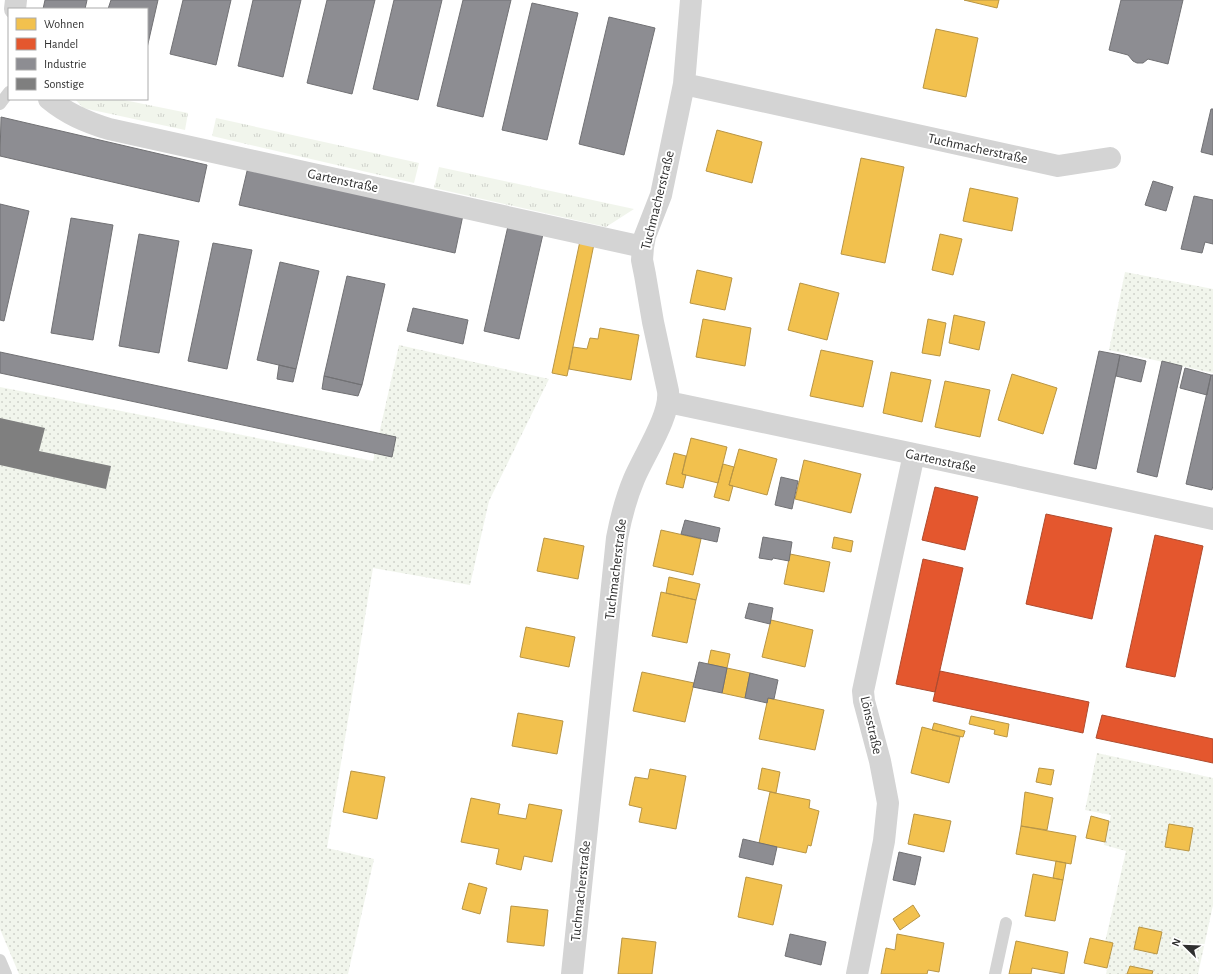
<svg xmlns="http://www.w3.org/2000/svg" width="1213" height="974" font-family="'Alegreya Sans',sans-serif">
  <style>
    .grass { fill: url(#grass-tufts) }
    .garden { fill: url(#garden-dots) }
    .homes { fill: #f2c14e; stroke: #b89545 }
    .shops { fill: #e4572e; stroke: #ae4b2e }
    .industry { fill: #8d8d92; stroke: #717174 }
    .building { fill: #7f7f7f }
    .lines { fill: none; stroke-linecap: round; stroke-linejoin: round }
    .lane { stroke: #d4d4d4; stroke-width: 12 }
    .street { stroke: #d4d4d4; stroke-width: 22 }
    .labels { text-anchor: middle; stroke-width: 4; stroke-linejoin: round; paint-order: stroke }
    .street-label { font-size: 14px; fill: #2f2f2f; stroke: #fff }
  </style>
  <defs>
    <pattern id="grass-tufts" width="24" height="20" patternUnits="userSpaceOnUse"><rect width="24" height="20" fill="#f1f5ec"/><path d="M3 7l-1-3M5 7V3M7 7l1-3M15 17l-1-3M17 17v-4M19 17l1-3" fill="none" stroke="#cfd2cb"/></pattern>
    <pattern id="garden-dots" width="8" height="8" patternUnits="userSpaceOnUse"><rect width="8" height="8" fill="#f1f5ec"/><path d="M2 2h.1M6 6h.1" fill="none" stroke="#cfd2cb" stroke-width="1.8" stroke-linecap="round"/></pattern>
  </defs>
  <rect width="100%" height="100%" fill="#fff"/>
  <!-- grass -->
  <path class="grass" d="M75,99h44l69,14 -3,17 -102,-22z
    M216,118l203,45 -5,20 -202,-47z
    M439,167l195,42 -28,18 -172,-39z"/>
  <!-- garden -->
  <path class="garden" d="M1125,272l88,17v84l-104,-23z
    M399,345l150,34 -60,122 -19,84 -97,-17 -46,280 47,11 -26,115h-329l-19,-45v-542l373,74z
    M1097,753l116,25v127l-15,69h-92l7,-30 -8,-2 21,-91 -22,-6 7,-30 -26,-5z"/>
  <!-- homes -->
  <path class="homes" d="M964,0h35l-2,8z
    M936,29l42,9 -12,59 -43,-9z
    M717,130l45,12 -10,41 -46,-12z
    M861,158l43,9 -19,96 -44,-9z
    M970,188l48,10 -6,33 -49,-10z
    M940,234l22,5 -9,36 -21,-5z
    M580,241l14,3 -27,132 -15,-3z
    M697,270l35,8 -7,32 -35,-7z
    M800,283l39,10 -12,47 -39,-10z
    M954,315l31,7 -6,28 -30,-7z
    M703,319l48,9 -6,38 -49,-9z
    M928,319l18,4 -6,33 -18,-3z
    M600,328l39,7 -8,45 -62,-11 4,-22 14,2 3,-11 8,1z
    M821,350l52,11 -10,46 -53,-11z
    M891,372l40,8 -9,42 -39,-9z
    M1012,374l45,14 -14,46 -45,-14z
    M945,381l45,9 -10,47 -45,-10z
    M691,438l36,9 -9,36 -36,-9z
    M739,449l38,10 -10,36 -38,-10z
    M674,453l12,3 -4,18 4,1 -3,13 -17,-4z
    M804,460l57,14 -10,39 -56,-14z
    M723,464l11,3 -5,18 4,1 -4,15 -15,-4z
    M661,530l40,9 -8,36 -40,-9z
    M834,537l19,4 -2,11 -19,-4z
    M544,538l40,8 -6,33 -41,-8z
    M790,554l40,8 -6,30 -40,-8z
    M669,577l31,7 -4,16 -30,-7z
    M661,592l35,8 -9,43 -35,-7z
    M771,620l42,10 -8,37 -43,-10z
    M526,627l49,10 -6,30 -49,-10z
    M711,650l19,4 -3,14 -19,-4z
    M727,668l23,5 -5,25 -23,-5z
    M642,672l52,11 -9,39 -52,-11z
    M768,698l56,12 -9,40 -56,-11z
    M518,713l45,8 -6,33 -45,-8z
    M971,716l38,8 -2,13 -13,-3 1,-4 -26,-6z
    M934,723l31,8 -2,6 -31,-7z
    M922,727l38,10 -11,46 -38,-10z
    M762,768l18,4 -4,21 -18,-4z
    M1039,768l15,2 -3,15 -15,-3z
    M650,769l36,7 -10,53 -37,-7 3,-14 -13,-3 6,-28 13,2z
    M351,771l34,6 -8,42 -34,-7z
    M770,792l40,8 -1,8 10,3 -8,35 -3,-1 -2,8 -47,-10z
    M1025,792l28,6 -6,32 -26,-4z
    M471,798l29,6 -2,10 28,5 3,-15 33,6 -10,52 -28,-6 -3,14 -25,-6 3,-15 -38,-7z
    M914,814l37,7 -7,31 -36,-8z
    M1091,816l18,5 -4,21 -19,-4z
    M1169,824l24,4 -4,23 -24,-4z
    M1021,826l55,10 -5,28 -55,-10z
    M1056,861l10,2 -3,17 -10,-2z
    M1033,874l30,6 -8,41 -30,-5z
    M746,877l36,8 -9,40 -35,-8z
    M469,883l18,5 -7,26 -18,-5z
    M913,905l7,11 -20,14 -7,-11z
    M511,906l37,4 -4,36 -37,-4z
    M1139,927l23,5 -5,22 -23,-5z
    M897,934l47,9 -5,29 -11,-2 -1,4h-46l5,-26 9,2z
    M622,938l34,4 -4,32h-34z
    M1090,938l23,5 -6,25 -23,-5z
    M1016,941l52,11 -4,22 -32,-6 -1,6h-22z
    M1130,966l23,5 -1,3h-25z"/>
  <!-- shops -->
  <path class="shops" d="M935,487l43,10 -13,53 -43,-10z
    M1046,514l66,14 -20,91 -66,-15z
    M1155,535l48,11 -28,131 -49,-10z
    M923,559l40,9 -28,124 -39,-8z
    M940,671l149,31 -6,31 -150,-32z
    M1102,715l111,24v24l-117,-25z"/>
  <!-- industry -->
  <path class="industry" d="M45,0h42l-2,9h-42z
    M111,0h47l-11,48v-39h-39z
    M183,0h48l-15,65 -46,-11z
    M253,0h48l-18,77 -45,-11z
    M327,0h48l-23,94 -45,-11z
    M394,0h48l-24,100 -45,-11z
    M463,0h48l-28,117 -46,-11z
    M1121,0h62l-15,64 -20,-5 -5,4h-6l-4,-2 -5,-6 -19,-5z
    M532,3l46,10 -31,127 -45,-10z
    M609,17l46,11 -31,127 -45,-11z
    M1211,109h2v46l-12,-3z
    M1,117l206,48 -8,37 -199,-46z
    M248,167l215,48 -8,38 -216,-48z
    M1153,181l20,6 -7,24 -21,-6z
    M1194,196l19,4v44l-8,-2 -3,11 -21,-4z
    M0,204l29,7 -25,110 -4,-1z
    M71,218l42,7 -20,115 -42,-7z
    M508,226l35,8 -24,105 -35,-8z
    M139,234l40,7 -20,112 -40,-7z
    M213,243l39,7 -25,119 -39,-8z
    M280,262l39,9 -23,98 -39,-9z
    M347,276l38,8 -23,101 -38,-9z
    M413,308l55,12 -5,24 -56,-13z
    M1099,351l21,4 -24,114 -22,-5z
    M0,352l396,85 -4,20 -392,-84z
    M1120,355l26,6 -5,21 -25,-6z
    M1162,361l20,5 -25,111 -20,-5z
    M279,365l17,4 -3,13 -16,-3z
    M1185,368l26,7 -4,20 -27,-7z
    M1211,375h2v110l-1,5 -26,-6z
    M324,376l38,9 -4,11 -36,-7z
    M781,477l17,4 -6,28 -17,-4z
    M685,520l35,8 -3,14 -36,-8z
    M763,537l29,5 -3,19 -16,-3 -1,2 -13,-2z
    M749,603l24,5 -3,16 -25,-6z
    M699,662l28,6 -5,25 -29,-6z
    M750,673l28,7 -4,19 -6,-1 -1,5 -22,-5z
    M743,839l34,8 -4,18 -34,-8z
    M899,852l22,5 -6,28 -22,-5z
    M790,934l36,8 -5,23 -36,-9z"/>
  <!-- building -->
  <path class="building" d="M0,418l45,10 -6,23 72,15 -5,23 -106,-24z"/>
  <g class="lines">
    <!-- lane -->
    <path class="lane" d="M0,104l9,-12
      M0,960l6,14
      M995,974l11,-51"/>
    <!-- street -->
    <path class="street" d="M15,9l1,-9
      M684,84l374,82 52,-8
      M49,99c18,15 37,23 60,30l534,118
      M668,402l246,52 299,65
      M572,974l45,-436c4,-21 9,-40 17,-59 10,-24 37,-64 34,-88l-15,-69 -8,-47 -3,-15 1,-13 2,-11 16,-41 23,-111 7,-84
      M857,974l27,-133 4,-38 -8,-42 -16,-60 -1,-10 51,-237"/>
  </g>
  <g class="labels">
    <!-- street labels -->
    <g class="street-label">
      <text transform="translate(978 148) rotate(12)" y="5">Tuchmacherstraße</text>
      <text transform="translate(343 180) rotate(12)" y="5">Gartenstraße</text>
      <text transform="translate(657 200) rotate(-76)" y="5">Tuchmacherstraße</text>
      <text transform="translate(941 460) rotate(12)" y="5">Gartenstraße</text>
      <text transform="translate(615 569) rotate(-83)" y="5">Tuchmacherstraße</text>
      <text transform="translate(872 725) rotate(77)" y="5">Lönsstraße</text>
      <text transform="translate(580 891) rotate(-84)" y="5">Tuchmacherstraße</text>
    </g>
  </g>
  <!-- legend -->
  <rect x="8" y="8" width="140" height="92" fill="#ffffff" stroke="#acacac"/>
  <rect x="16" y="18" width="20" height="12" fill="#f2c14e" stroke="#acacac"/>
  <text x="44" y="28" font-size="12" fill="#2f2f2f">Wohnen</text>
  <rect x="16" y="38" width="20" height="12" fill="#e4572e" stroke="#acacac"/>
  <text x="44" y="48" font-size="12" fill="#2f2f2f">Handel</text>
  <rect x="16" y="58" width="20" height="12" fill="#8d8d92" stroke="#acacac"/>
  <text x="44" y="68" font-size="12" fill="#2f2f2f">Industrie</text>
  <rect x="16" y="78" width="20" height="12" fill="#7f7f7f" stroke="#acacac"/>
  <text x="44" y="88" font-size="12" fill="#2f2f2f">Sonstige</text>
  <!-- north arrow -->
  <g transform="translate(1185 946) rotate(293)" stroke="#ffffff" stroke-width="3" paint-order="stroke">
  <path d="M0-3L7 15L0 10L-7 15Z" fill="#2f2f2f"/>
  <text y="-6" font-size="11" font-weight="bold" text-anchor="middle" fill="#2f2f2f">N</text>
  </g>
</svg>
